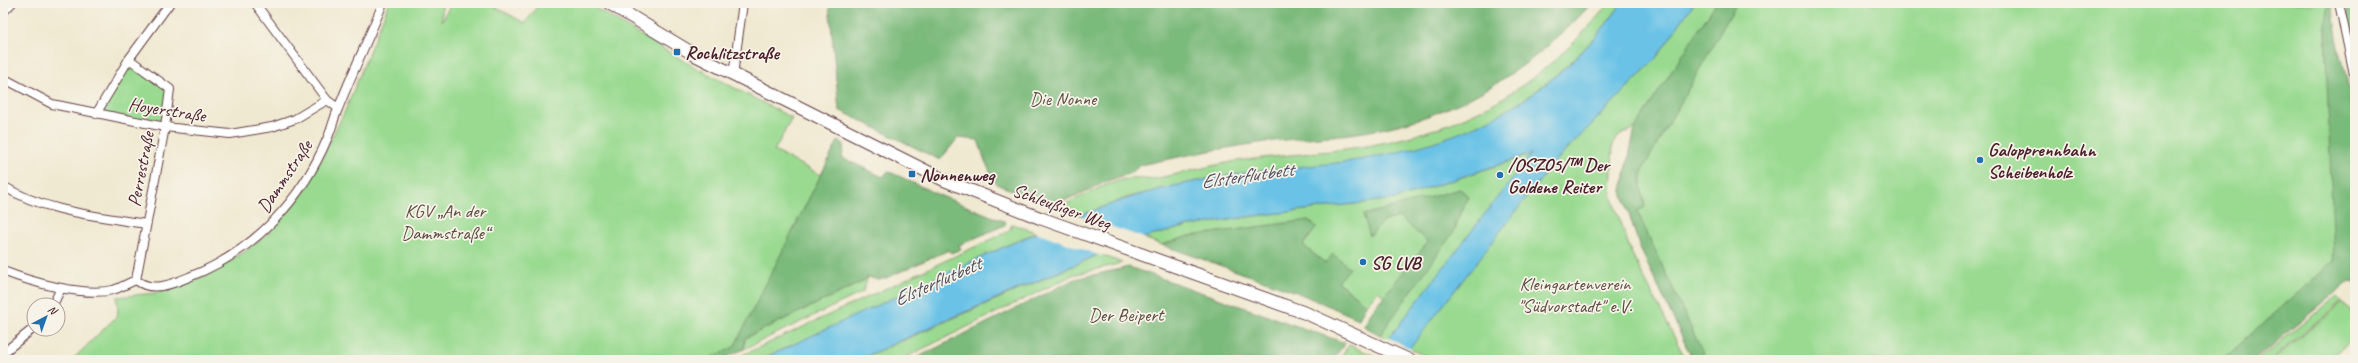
<svg xmlns="http://www.w3.org/2000/svg" width="2358" height="363" font-family="Caveat,sans-serif">
  <style>
    .green { fill: #99da90; stroke: #727c5e; fill-rule: evenodd }
    .forest { fill: #7aba7a; stroke: #626c52 }
    .water { fill: #6ac3e7; stroke: #5a7189 }
    .pier { fill: #f0e9d1 }
    .lines { fill: none; stroke-linecap: round; stroke-linejoin: round }
    .minor-casing { stroke: #633d44; stroke-width: 10 }
    .primary-casing { stroke: #633d44; stroke-width: 14 }
    .minor { stroke: #fff; stroke-width: 8 }
    .primary { stroke: #fff; stroke-width: 12 }
    .poi-dot { fill: #1f6fb2; stroke: #f7f3e8; stroke-width: 1.5 }
    .labels { text-anchor: middle; stroke-width: 3.5; stroke-linejoin: round; paint-order: stroke }
    .poi-label { font-size: 19px; font-weight: bold; fill: #4a1f2b; stroke: #f7f3e8; text-anchor: start }
    .park-label { font-size: 19px; fill: #5e4e44; stroke: #f7f3e8 }
    .street-label { font-size: 19px; fill: #4a1f2b; stroke: #f7f3e8 }
    .water-label { font-size: 20px; font-style: italic; fill: #545063; stroke: #f7f3e8 }
  </style>
  <rect width="100%" height="100%" fill="#f7f3e8"/>
  <filter id="ink" filterUnits="userSpaceOnUse"><feTurbulence type="fractalNoise" baseFrequency=".025" numOctaves="2"/><feDisplacementMap in="SourceGraphic" scale="8" xChannelSelector="R" yChannelSelector="G"/><feConvolveMatrix kernelMatrix="1 2 1 2 8 2 1 2 1" color-interpolation-filters="sRGB"/></filter>
  <filter id="wash" filterUnits="userSpaceOnUse"><feTurbulence type="fractalNoise" baseFrequency=".012" numOctaves="4" result="noise"/><feDisplacementMap in="SourceGraphic" scale="16" xChannelSelector="R" yChannelSelector="G"/><feGaussianBlur stdDeviation="0.9" result="paint"/><feColorMatrix in="noise" values="0 0 0 0 0 0 0 0 0 0 0 0 0 0 0 0 0 1.4 0 .05"/><feComposite in="paint" operator="in"/></filter>
  <g filter="url(#wash)">
    <rect width="100%" height="100%" fill="#f0e9d1"/>
    <!-- green -->
    <path class="green" d="M389,3h53v18l9,-18h37l37,20 15,-20h47l100,60 105,55 -18,33 47,24 -87,173 -27,12h-635l46,-45 -1,-18 38,-4 50,-18 41,-24 26,-21 33,-39 40,-80z
      M1609,3h13c-64,90 -151,140 -261,157 -56,8 -112,11 -168,22 -22,5 -45,10 -67,16 -11,4 -37,17 -47,17 -6,0 -15,-5 -21,-7 23,-11 48,-26 73,-30 7,-2 14,3 21,1 31,-5 61,-15 93,-19 38,-5 77,-7 115,-13 107,-17 181,-60 249,-144z
      M1694,3h635l-4,27 8,153 1,78 -112,99h-529l-53,-112 -18,-57 13,-62 -13,4 -9,10 -2,52 20,57 55,108h-249l-28,-11 142,-183 105,-108z
      M129,59l41,30 -5,38 -69,-13z
      M1532,154l-144,185 -8,-4 18,-26 -20,-18 -12,14 -78,-65 -99,-4 -27,9 -19,-7 41,-11 63,-10 148,-18zM1460,189l9,8 -11,21 -3,12z
      M1012,224l24,8 -276,128h-28l277,-129z
      M1100,254l22,9 -49,12 -173,85h-42z
      M868,277l-5,15 -119,57 1,-11 117,-56z
      M2337,296l5,5 -72,59h-13z
      M2343,302l12,14v22l-27,22h-56z
      M1349,345l26,11 -3,4h-33z"/>
    <!-- forest -->
    <path class="forest" d="M829,3h763c-66,72 -143,119 -242,131 -35,4 -70,5 -105,11 -35,5 -70,13 -105,20l-9,8 -21,7 -57,26 -57,-22 -11,-23 -7,-21 -20,-2 -18,22 -101,-50z
      M1716,3h21l-94,166 -2,16 4,22 -8,4 69,149h-13l-53,-112 -18,-57 13,-63z
      M2329,3h3l5,35 18,76v170l-2,-2 -6,1 -93,77h-32l112,-99 -9,-231z
      M2347,3h8v46l-8,-35z
      M838,141l6,3 -2,14 41,19 5,-6 51,24 67,27 -1,3 -46,20 2,4 -10,4 -2,-3 -63,28 -8,2 -10,-3 -6,5 -117,56 -1,11 -24,11h-13l27,-13z
      M1460,189l9,8 -11,21 -3,12 -75,105 -16,-9 9,-17 55,-67 -29,-25 -17,5 -12,14 -7,-21z
      M1308,220l9,7 -14,18 22,18 8,-9 17,14 -12,14 28,23 -7,14 -63,-27 -134,-47 27,-9z
      M1129,267l216,76 -12,17h-421l163,-81z"/>
    <!-- water -->
    <path class="water" d="M1622,3h72l-38,55 -105,108 -150,194 -2,-18 -13,18h-14l159,-206 -136,45 -148,18 -63,10 -41,11 -43,16 -158,68 -84,38h-98c62,-29 124,-58 187,-87 58,-27 115,-53 176,-73 39,-13 81,-21 122,-27 39,-6 79,-7 119,-14 111,-20 192,-63 258,-156z"/>
    <!-- pier -->
    <path class="pier" d="M1076,214l71,25 -46,17 -68,-25z
      M1387,337l25,12 -9,11h-21l-9,-4z"/>
  </g>
  <g filter="url(#ink)">
    <g class="lines">
      <defs>
        <path id="minor" d="M255,3l72,97 11,8
          M2339,3l16,76
          M3,12l9,-9
          M129,59l41,30 -5,38 -29,153
          M733,75l10,-72
          M3,78l49,26 113,23 65,7 42,-7 23,-8 32,-19
          M96,114l33,-55 41,-56
          M3,186c42,26 95,30 143,38
          M3,271c28,11 80,26 110,19 7,-2 15,-7 23,-10
          M136,280c16,13 36,4 53,-3 65,-25 113,-77 139,-140 4,-9 6,-19 10,-28 14,-36 31,-71 45,-106
          M53,305l8,-17
          M3,353l31,-25"/>
        <path id="primary" d="M609,3l86,52 249,125 96,38 268,96 101,46"/>
      </defs>
      <!-- minor casing -->
      <use href="#minor" class="minor-casing"/>
      <!-- primary casing -->
      <use href="#primary" class="primary-casing"/>
      <!-- minor -->
      <use href="#minor" class="minor"/>
      <!-- primary -->
      <use href="#primary" class="primary"/>
    </g>
  </g>
  <!-- markers -->
  <g class="poi-dot">
    <rect x="673" y="48" width="8" height="8" rx="2"/>
    <circle cx="1980" cy="160" r="4"/>
    <rect x="908" y="170" width="8" height="8" rx="2"/>
    <circle cx="1500" cy="175" r="4"/>
    <circle cx="1363" cy="262" r="4"/>
  </g>
  <g class="labels">
    <!-- poi labels -->
    <g class="poi-label">
      <text x="685" y="59">Rochlitzstraße</text>
      <text x="1988" y="156">Galopprennbahn<tspan x="1988" dy="22">Scheibenholz</tspan></text>
      <text x="1508" y="171">/OSZO5/™ Der<tspan x="1508" dy="22">Goldene Reiter</tspan></text>
      <text x="920" y="181">Nonnenweg</text>
      <text x="1371" y="269">SG LVB</text>
    </g>
    <!-- park labels -->
    <g class="park-label">
      <text x="1063" y="105">Die Nonne</text>
      <text x="445" y="217">KGV „An der<tspan x="445" dy="22">Dammstraße“</tspan></text>
      <text x="1575" y="290">Kleingartenverein<tspan x="1575" dy="22">"Südvorstadt" e.V.</tspan></text>
      <text x="1126" y="321">Der Beipert</text>
    </g>
    <!-- street labels -->
    <g class="street-label">
      <text transform="translate(167 109) rotate(9)" y="7">Hoyerstraße</text>
      <text transform="translate(140 169) rotate(-79)" y="7">Perrestraße</text>
      <text transform="translate(284 176) rotate(-56)" y="7">Dammstraße</text>
      <text transform="translate(1062 206) rotate(20)" y="7">Schleußiger Weg</text>
    </g>
    <!-- water labels -->
    <g class="water-label">
      <text transform="translate(1247 175) rotate(-8)" y="7">Elsterflutbett</text>
      <text transform="translate(937 281) rotate(-24)" y="7">Elsterflutbett</text>
    </g>
  </g>
  <!-- margin -->
  <rect width="2358" height="363" fill="none" stroke="#f7f3e8" stroke-width="16"/>
  <!-- north arrow -->
  <g transform="translate(46 317) rotate(41)"><circle r="19" fill="#f7f3e8" stroke="#b29e9c"/>
  <path d="M0-3L7 15L0 10L-7 15Z" fill="#1f6fb2"/>
  <text y="-6" font-size="11" font-weight="bold" text-anchor="middle" fill="#4a1f2b">N</text>
  </g>
</svg>
